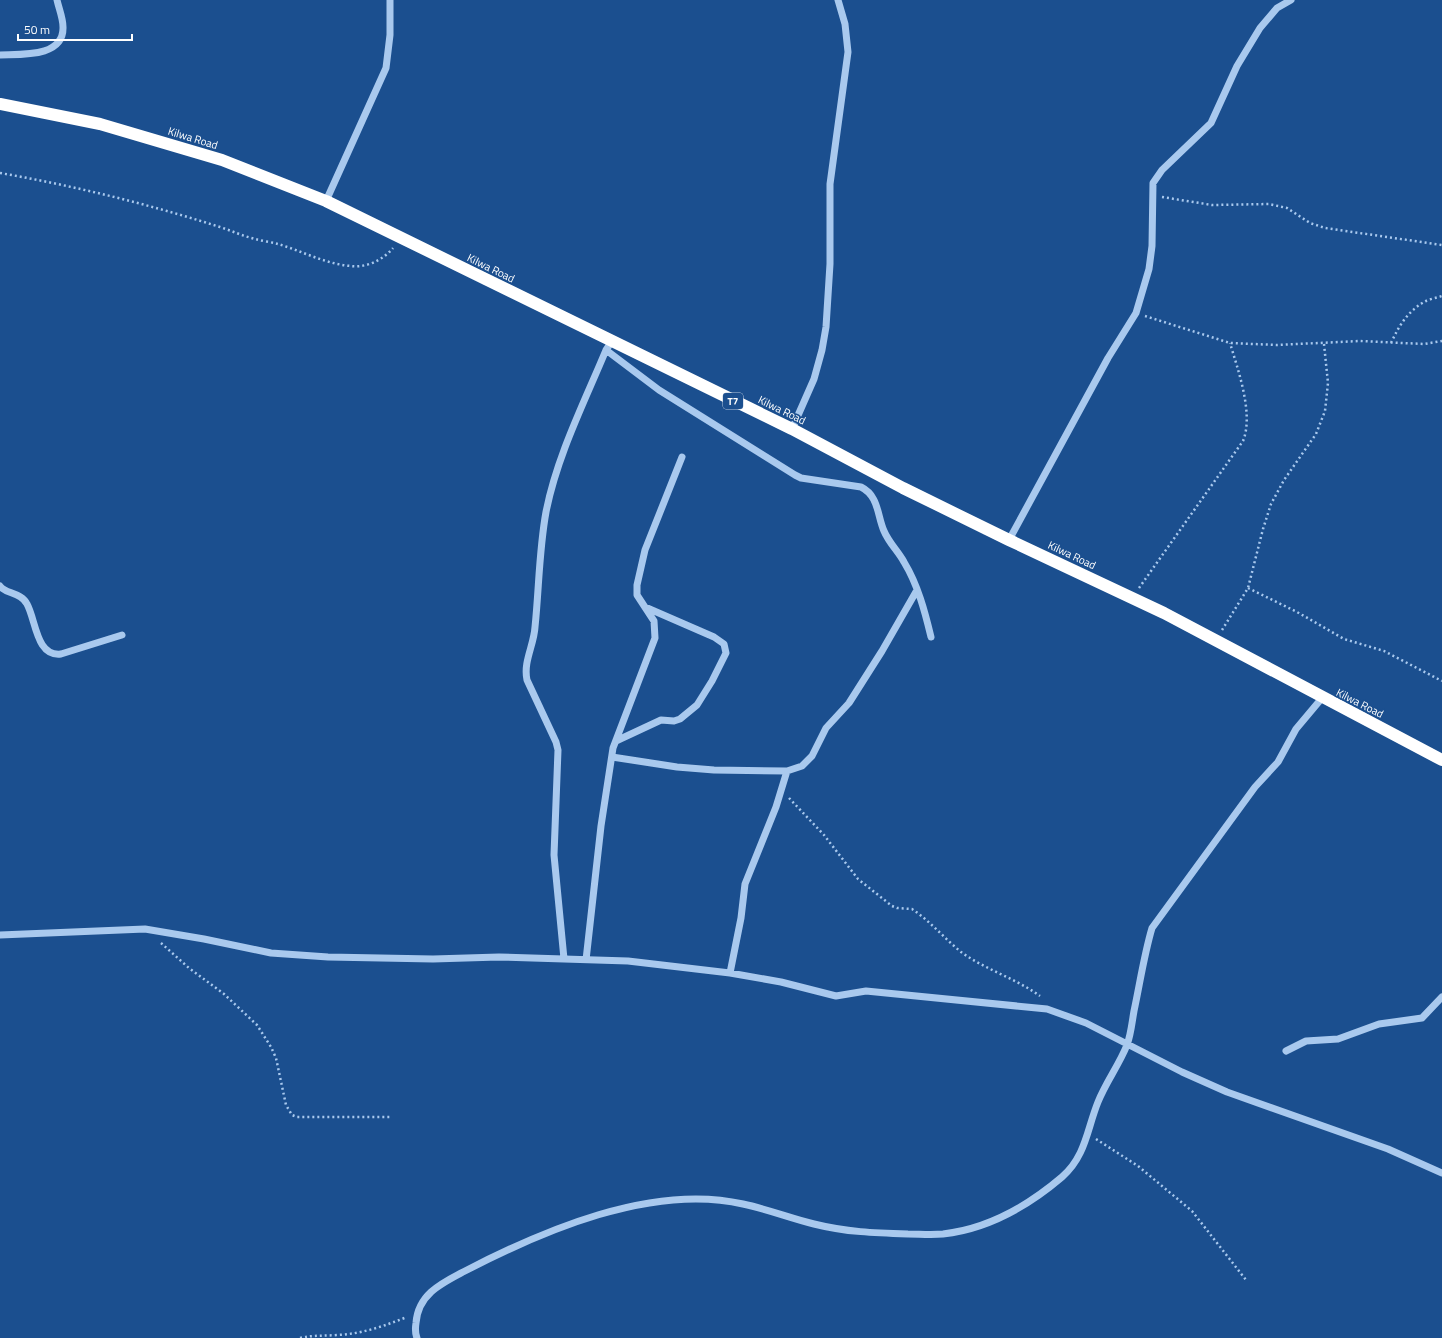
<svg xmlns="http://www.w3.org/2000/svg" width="1442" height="1338" font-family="'Titillium Web',sans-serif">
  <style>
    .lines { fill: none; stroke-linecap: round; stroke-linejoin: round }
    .path { stroke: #a9c9ee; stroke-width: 2.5; stroke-dasharray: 2 3; stroke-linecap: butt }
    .minor { stroke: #a9c9ee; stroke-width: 7 }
    .highway { stroke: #fff; stroke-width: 12 }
    .labels { text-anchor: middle; stroke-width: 3.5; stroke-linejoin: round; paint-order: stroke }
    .shield { fill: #1b4f8f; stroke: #bbcadd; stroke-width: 1 }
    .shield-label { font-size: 10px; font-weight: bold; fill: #fff }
    .street-label { font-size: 11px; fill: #fff; stroke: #1b4f8f }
  </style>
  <rect width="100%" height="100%" fill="#1b4f8f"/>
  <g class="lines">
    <!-- path -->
    <path class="path" d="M0,173c75,13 148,31 220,54 12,4 23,9 35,12 7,2 16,3 23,5 24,7 47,20 73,22 15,2 32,-6 42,-18
      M1162,197l50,8 57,-1 18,4 23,15 15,5 117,17
      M1145,316l85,27 47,2 83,-4 64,3 18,-3
      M1391,343c8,-17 16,-31 33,-41 5,-3 12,-4 18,-6
      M1139,588l104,-147c11,-27 -5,-71 -13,-98
      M1248,588l49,24 47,27 40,12 58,30
      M1222,630l26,-42 15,-59 8,-25 13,-24 32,-46 9,-23 3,-28 -4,-39
      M789,798l35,37 34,44 34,27 5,2 15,1c18,12 32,29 49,43 25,18 54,26 79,44
      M161,943l28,25 35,26 33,31 14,22 5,11 10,47 6,10 5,2h93
      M1096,1139l42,27 54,45 54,69
      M300,1338c13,-3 24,-2 37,-3 25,-1 47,-9 70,-18"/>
    <!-- minor -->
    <path class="minor" d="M0,55c20,-1 64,3 63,-28 0,-9 -4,-18 -6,-27
      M326,201l60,-133 4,-33v-35
      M606,350l53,40 136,85 6,3 60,9c18,9 16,28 23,44 5,12 14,20 20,31 14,23 21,50 27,75
      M792,429l22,-50 8,-29 4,-23 4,-63v-80l18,-132 -3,-28 -7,-24
      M1009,540l99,-182 28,-45 13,-44 3,-23 1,-63 9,-13 49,-47 26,-57 23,-38 17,-20 14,-8
      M0,586c5,8 21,6 27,18 9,16 9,53 34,50l61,-19
      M616,741l45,-21 13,1 6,-2 17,-14 15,-24 14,-28 -2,-9 -10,-7 -69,-30
      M612,757l65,10 37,3 73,1 15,-5 10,-10 14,-28 23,-25 33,-52 35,-61
      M0,935l145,-6 59,10 67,14 57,4 105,2 66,-2 129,4 102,12 51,9 55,14 30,-5 181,18 39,14 96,49 45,20 161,57 54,24
      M564,959l-10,-104 4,-105 -2,-8 -29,-62c-4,-18 7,-35 8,-53 4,-38 4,-77 11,-115 11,-56 38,-109 60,-162l6,-9
      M586,960l15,-134 12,-78 42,-110 -1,-17 -17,-26v-10l8,-35 37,-93
      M730,973l11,-55 4,-34 31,-77 11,-36
      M1286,1051l20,-10 32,-2 41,-15 43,-6 20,-21
      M417,1338c-2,-5 -2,-9 -1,-15 2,-28 24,-39 47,-51 79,-41 189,-89 280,-68 24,5 47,14 71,20 32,8 61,9 94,10 11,0 23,1 35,0 44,-5 85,-28 119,-57 24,-21 25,-48 36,-75 8,-20 21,-37 29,-57 4,-11 5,-23 7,-34 6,-28 10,-56 18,-83l103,-141 23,-25 18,-33 26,-31"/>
    <!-- highway -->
    <path class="highway" d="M0,104l100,20 122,36 104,41 466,228 111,59 106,52 155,73 278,147"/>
  </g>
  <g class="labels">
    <!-- shield labels -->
    <rect class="shield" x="723" y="393" width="20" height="16" rx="3"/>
    <g class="shield-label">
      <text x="733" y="405">T7</text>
    </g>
    <!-- street labels -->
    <g class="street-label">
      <text transform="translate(193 138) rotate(17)" y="4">Kilwa Road</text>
      <text transform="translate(491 268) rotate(26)" y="4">Kilwa Road</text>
      <text transform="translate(782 410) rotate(26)" y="4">Kilwa Road</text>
      <text transform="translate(1072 555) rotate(25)" y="4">Kilwa Road</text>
      <text transform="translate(1360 703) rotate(27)" y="4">Kilwa Road</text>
    </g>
  </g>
  <!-- scale -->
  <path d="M18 34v6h114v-6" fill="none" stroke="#ffffff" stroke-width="2"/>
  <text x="24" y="34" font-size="12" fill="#ffffff" stroke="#1b4f8f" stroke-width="3" paint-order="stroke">50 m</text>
</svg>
